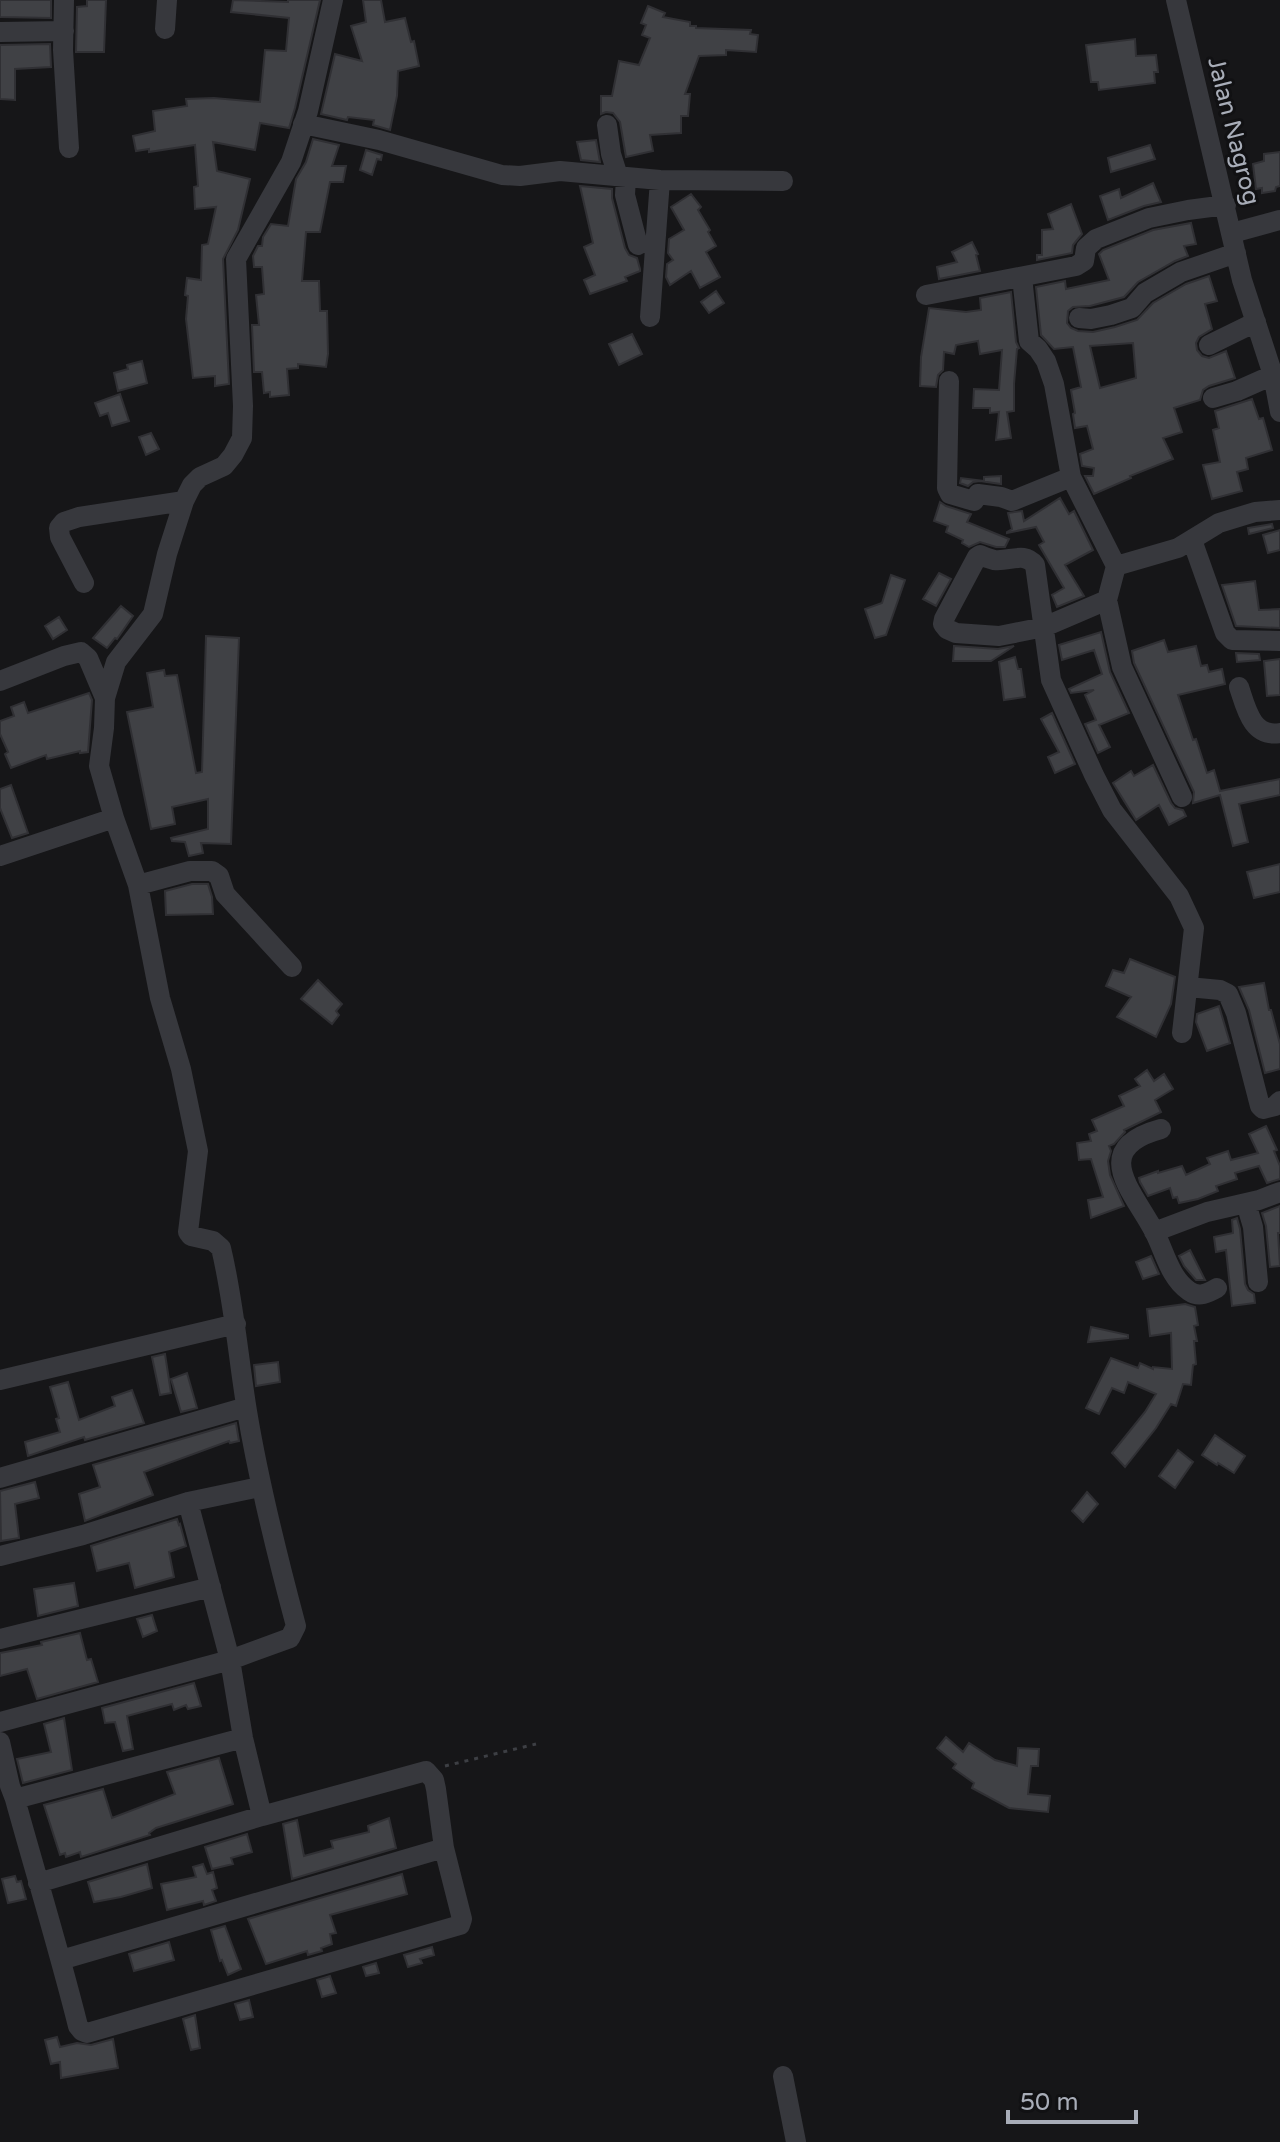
<svg xmlns="http://www.w3.org/2000/svg" width="1280" height="2142" font-family="'Varela Round',sans-serif">
  <style>
    .building { fill: #404145; stroke: #303034; stroke-width: 2; fill-rule: evenodd }
    .lines { fill: none; stroke-linecap: round; stroke-linejoin: round }
    .path { stroke: #3d3f44; stroke-width: 3; stroke-dasharray: 4 6; stroke-linecap: butt }
    .street { stroke: #37383d; stroke-width: 20 }
    .labels { text-anchor: middle; stroke-width: 6; stroke-linejoin: round; paint-order: stroke }
    .street-label { font-size: 24px; fill: #a8adb8; stroke: #111113 }
  </style>
  <rect width="100%" height="100%" fill="#161618"/>
  <!-- building -->
  <path class="building" d="M0,0h51v18l-51,-1z
    M87,0h19l-2,52h-28l1,-45 10,-1z
    M233,0l55,2v-2h32l-25,108 -6,20 -29,-5 -5,27 -42,-8 4,29 33,8 -12,51 -15,29 6,125 -14,2v-10l-22,2 -7,-59 2,-23 -3,-1 2,-17 14,2 1,-35 6,-1 8,-37 -21,2 -1,-22 4,-1 -3,-41 -46,7v-3l-13,2 -3,-15 22,-5 -2,-20 34,-5 -1,-7 28,-1 46,4 5,-52 21,1 3,-33 -58,-6z
    M363,0h18l4,22 20,-4 6,24 3,-1 5,25 -21,5 -1,25 -7,34 -17,-5 1,-5 -26,-3 -1,3 -26,-6 14,-60 27,7 -11,-35 15,-4z
    M648,6l17,7 -2,4 27,5v4h6v2l55,2 -1,4 8,1 -2,17 -30,-2v5l-27,1 -14,38h5l-2,22h-7v17l-31,2 3,16 -27,6 -6,-35 -7,-9 -7,-1 -5,2v-18h11l7,-35 20,4 11,-27 -8,-3 4,-10 -5,-2z
    M1135,39l1,17 20,-1 2,17h-4l1,11 -56,7 -1,-8h-7l-5,-37z
    M50,44l1,23 -36,2v31l-15,-1v-54z
    M313,139l26,6 -7,21h14l-3,16h-13l-10,50h-14l-4,49h17l1,30h7l1,43 -2,13 -28,-3v4l-11,1 2,26 -19,2v-5l-6,1 -2,-21h-8l-2,-47h7l-3,-30 8,-1 -2,-27h-8l-1,-11 5,-10h4l1,-9 8,-13 17,2 8,-47 10,-17z
    M596,140l4,22 -19,-2 -4,-18z
    M1150,145l5,14 -44,13 -3,-14z
    M366,150l16,5 -1,5 -4,-1 -5,16 -12,-5z
    M1280,152v34l-4,1 -1,4 -13,2v-5l-6,1 -3,-25 11,-3v-7z
    M1153,183l8,19 -17,4 -36,14 -8,-24 19,-7 2,9z
    M580,186l32,3v9l13,50 4,7 8,3 3,11v2l-15,6 2,4 -37,13 -6,-14 11,-5 -11,-28 9,-4z
    M691,194l10,13 -3,3 12,20 -2,2 8,14 -10,6 14,25 -20,11 -9,-17 -21,14 -4,-8 1,-13 6,-4 -5,-7 1,-14 15,-9 -13,-23z
    M1071,204l11,30 -9,11 -1,8 -35,7v-5h5v-25l11,-1 -5,-15z
    M1191,223l5,21 -12,2 4,10 -13,5 -37,21 -14,15 -34,9 -17,1 -5,4 -1,12 4,5 7,3 15,1 22,-5 22,-7 16,-17 33,-19 23,-8 8,25 -12,3 7,25 -13,8 -3,6 1,7 5,6 7,2 17,-7 9,27 -26,8 -6,4 -3,10 -26,8 8,24 -19,6 10,21 -43,17 1,2 -37,16 -9,-18h8l1,-8 -12,-2 -2,-12 13,-5 -6,-23 -12,2 -2,-14 2,-1 -4,-23 10,-3 -8,-40 -19,2 -13,-14 -5,-48 29,-6 1,8 43,-9 -10,-26 4,-4 50,-20zM1133,343l3,35 -36,10 -10,-42z
    M972,242l6,12 -2,1 4,16 -41,8 -2,-12 20,-5 -5,-10z
    M716,291l8,12 -15,10 -8,-11z
    M1011,292l5,50 3,6 -2,1 -3,35v27l-7,1 4,26 -15,2 3,-28 -9,1v-5h-17l1,-19 25,1 3,-40 -22,4 -2,-13 -22,4 -2,9 -10,-2 -1,18 -5,5 -2,12 -16,-1 1,-29 8,-49 37,4 15,-2 -1,-12z
    M632,334l10,20 -23,11 -10,-21z
    M142,361l5,22 -29,8 -4,-18 14,-4 -1,-4z
    M120,394l9,27 -17,5 -4,-13 -8,3 -5,-13z
    M1252,399l7,20 4,-1 9,32 -26,8 2,11 -11,3 5,19 -30,8 -9,-34 17,-3 -7,-32 6,-2 -4,-17z
    M151,433l8,16 -13,6 -7,-18z
    M1001,476v8l-21,-3 -7,1 -5,4 -8,-3 1,-5 23,3v-4z
    M1060,498l9,16 5,-3 19,39 -28,15 19,31 -27,11 -5,-12 12,-7 -25,-43 5,-3 -8,-15 -29,6v-1l5,-3 -4,-16 14,-2 2,10z
    M940,502l6,4 25,8 -4,8 42,17 -4,8h-9l-16,-5 -11,5 -7,-4 1,-3 -17,-8 2,-6 -14,-5z
    M1272,524l1,4 -24,6 -1,-6z
    M1280,530v20l-12,3 -5,-18z
    M939,573l12,6 -15,27 -13,-7z
    M891,575l14,5 -19,55 -11,3 -10,-29 17,-6z
    M1255,581l4,29 21,-1v19l-44,-2 -14,-41z
    M121,606l12,10 -16,23 -2,-1 -8,10 -14,-10z
    M59,617l8,13 -14,9 -8,-13z
    M1101,632l9,40 19,41 -30,12 11,22 -12,6 -13,-29 11,-4 -11,-25 9,-5 -23,3 -2,-4 33,-15 -8,-24 -32,10 -3,-15z
    M206,636l33,2 -8,206 -30,-1 2,10 -14,3 -4,-14 -13,-1 -1,-3 37,-9v-30l-36,8 3,17 -24,5 -24,-117 26,-5 -6,-34 17,-3 1,6 12,-1 19,98 6,-1z
    M1164,640l4,12 28,-6 5,20 6,-1 2,7 13,-3 3,15 -47,11 15,45 3,-1 11,34 7,-3 6,21 60,-12v16l-41,9 9,38 -15,4 -13,-51 -27,8 1,-11 -60,-129 -2,-12z
    M954,646l44,3 16,-3 -23,15h-38z
    M1236,653l23,1 1,6 -23,2z
    M1015,657l3,12h3l4,28 -21,3 -5,-38z
    M1280,659v36l-13,1 -3,-35z
    M89,693l3,7 -4,52 -8,1v-2l-33,8 -1,-4 -35,13 -6,-14 3,-2 -8,-18v-13l14,-5 -3,-9 13,-5 4,11z
    M1052,713l23,51 -20,9 -7,-16 11,-5 -18,-33z
    M1153,765l18,38 4,5 8,2 3,6 -17,9 -10,-20 -23,15 -23,-37 18,-12 3,5z
    M11,785l17,48 -16,5 -12,-30v-19z
    M1280,864v28l-26,6 -7,-26z
    M192,884h16l4,13 1,17 -47,1 -1,-24z
    M1130,959l45,18 -4,27 -15,33 -39,-20 14,-20 -25,-11 7,-16 11,3z
    M318,980l24,24 -6,7 3,4 -7,9 -31,-25z
    M1264,983l5,27h2l9,34v25l-15,4 -16,-63 -10,-23z
    M1219,1006l11,37 -23,8 -11,-29 1,-8z
    M1147,1070l7,11 10,-7 9,15 -18,11 6,12 -37,18 1,2 -11,12 -5,2 2,5 -3,10 2,14 14,31 -33,12 -3,-18 15,-3 -12,-38 -12,1 -2,-17 14,-2 -2,-7 8,-3 -5,-11 32,-14 -5,-10 21,-10 -5,-7z
    M1266,1126l11,24 -3,1 6,15v13l-13,4 -8,-17 -24,7 2,6 -21,7 2,5 -20,8 -19,4 -2,-6 -4,1 -3,-10 -22,8 -8,-14 -1,-4 19,-7v2l24,-7 4,9 24,-11 -3,-6 21,-7 3,9 27,-7 -9,-19z
    M1280,1206v27h-2l2,33 -10,1 -4,-41 -4,-13z
    M1237,1218l3,11 5,55 3,6 6,4 1,9 -23,3 -6,-56 -10,2 -2,-15 19,-4 -1,-13z
    M1190,1250l15,30h-9l-12,-14 -5,-10z
    M1151,1256l8,18 -16,5 -7,-17z
    M1185,1304l10,3 3,18 -4,1 3,15h-3l2,23 -3,1 -2,20 -8,-1 -7,22 -5,-2 -15,24 -31,39 -13,-14 33,-41 11,-18 -28,-12 -4,11 -12,-5 -13,26 -13,-6 25,-50 27,10 2,-5 13,6v-2l19,2 -1,-36 -21,3 -3,-27z
    M1091,1327l37,8v3l-40,4z
    M165,1354l6,39 -11,2 -8,-38z
    M278,1362l2,20 -24,4 -2,-21z
    M187,1373l10,35 -16,4 -10,-33z
    M68,1382l11,38 36,-14 -3,-9 20,-7 12,33 -59,17 -1,-3 -56,19 -3,-14 35,-10 -4,-13 3,-1 -9,-31z
    M236,1423l3,18 -9,2 -1,-2 -85,31 9,23 -68,26 -6,-27 21,-7 -7,-22z
    M1215,1435l30,21 -11,17 -16,-10 -1,2 -15,-10z
    M1178,1450l15,12 -18,26 -16,-12z
    M35,1482l4,16 -24,6 4,34 -18,3 -1,-50z
    M1087,1492l11,12 -15,18 -11,-11z
    M177,1519l2,6 1,-1 6,22 -17,6 5,25 -39,11 -6,-25 -32,8 -6,-25z
    M74,1583l4,23 -40,10 -4,-27z
    M152,1615l5,16 -14,6 -6,-18z
    M80,1633l7,27 4,-1 7,23 -61,17 -10,-30 -27,7v-23l42,-8 -1,-3z
    M194,1683l7,23 -13,3 -2,-4 -12,5 -2,-6 -45,12 6,33 -10,2 -8,-29 -10,1 -3,-15z
    M64,1718l8,52 -49,13 -6,-24 34,-7 -7,-28z
    M946,1737l17,15 6,-9 26,17 22,6 1,-18 21,1 -1,17h-7l-3,28 22,2 -2,16 -39,-4 -37,-20 2,-5 -21,-15 3,-4 -19,-16z
    M219,1758l14,46 -77,24 -7,5 1,2 -69,22 -1,-5 -14,5 -1,-4 -5,2 -16,-50 59,-16 9,29 63,-24 -8,-22z
    M389,1818l7,30 -104,31 -9,-55 14,-4 7,36 29,-8 -2,-7 38,-9 -1,-6z
    M247,1834l5,18 -21,6 2,6 -21,5 -7,-22z
    M147,1864l5,24 -31,9 -27,5 -6,-20z
    M203,1864l4,10 6,-2 4,16 -5,2 4,11 -12,4 -1,-4 -36,9 -6,-26 35,-7 -3,-10z
    M402,1874l5,20 -77,21 6,18 -6,1 2,10 -11,4 1,3 -14,4 -1,-4 -41,13 -18,-45z
    M15,1876l2,6 4,-1 5,18 -18,4 -6,-24z
    M225,1926l16,43 -13,6 -6,-15 -2,1 -9,-31z
    M169,1942l5,18 -40,11 -5,-17z
    M432,1947l2,8 -14,4 2,4 -14,4 -4,-12z
    M376,1963l3,10 -13,3 -3,-9z
    M330,1976l6,17 -14,4 -5,-17z
    M249,2000l4,17 -13,3 -5,-16z
    M195,2015l5,33 -9,2 -8,-31z
    M57,2037l3,10 17,-4 14,2 22,-6 5,29 -57,10 -1,-16 -9,2 -6,-24z"/>
  <g class="lines">
    <!-- path -->
    <path class="path" d="M445,1766l91,-22"/>
    <!-- street -->
    <path class="street" d="M64,0l-1,50 6,98
      M1176,0l66,280 31,95 7,37
      M165,29l2,-29
      M0,32l64,-1
      M303,124l76,16 123,35 18,1 40,-5 100,9 123,1
      M607,125l4,29 7,22
      M626,177l-1,18 13,50
      M1232,233l48,-13
      M1022,277l7,64 9,8 8,12 8,23 17,93 45,89 -9,34 15,67 60,130
      M926,295l150,-29 8,-5 2,-13 10,-9 53,-21 39,-8 38,-5
      M650,317l10,-137
      M1079,318l12,1 20,-4 21,-7 13,-15 36,-21 55,-19
      M1209,345l47,-23
      M949,381l-2,107 3,6 24,7 4,-7 23,3 11,4 59,-24
      M1213,398l24,-7 36,-16
      M1192,540l33,93 7,7 48,1
      M1116,566l62,-18 41,-25 36,-11 25,-2
      M84,583l-24,-46 -1,-9 5,-6 15,-5 105,-16
      M1107,600l-63,27 -45,9 -43,-3 -9,-4 -4,-5 1,-5 33,-62 3,-2c4,2 10,4 14,5 16,2 30,-9 41,5l16,115 43,95 18,35 67,86 15,32 -12,105
      M0,681l64,-25 17,-4 7,6 17,40
      M1239,687c7,21 13,51 41,46
      M0,856l114,-38
      M138,885l52,-14h22l7,5 6,18 67,73
      M1188,987l32,3 8,4 8,19 24,93 3,3 12,-3 5,-5
      M1161,1129c-74,20 -26,64 -6,104 10,20 15,45 34,58 10,7 19,2 28,-3
      M1246,1203l7,24 5,55
      M1154,1232l53,-20 52,-12 21,-8
      M0,1380l236,-56
      M0,1478l246,-71
      M188,1502l42,158 13,78 19,78
      M0,1556l83,-21 105,-33 72,-15
      M0,1639l211,-52
      M0,1722l230,-62 60,-22 6,-12c-19,-71 -37,-142 -49,-215 -9,-55 -13,-109 -26,-163l-8,-7 -22,-5 -3,-4 10,-81 -17,-82 -21,-71 -22,-113 -24,-67 -15,-52 5,-38 1,-30 11,-36 37,-48 14,-60 17,-53 8,-16 8,-8 24,-11 9,-11 9,-17 1,-32 -7,-147 55,-97 17,-51 25,-111
      M0,1742l10,44 5,13c21,76 44,151 63,227l4,5 5,2 373,-108 2,-6 -18,-71 -8,-59 -2,-9 -8,-9 -164,45 -224,67
      M15,1799l228,-61
      M61,1960l383,-112
      M783,2076l13,66"/>
  </g>
  <g class="labels">
    <!-- street labels -->
    <g class="street-label">
      <text transform="translate(1234 131) rotate(76)" y="8">Jalan Nagrog</text>
    </g>
  </g>
  <!-- scale -->
  <path d="M1008 2110v12h128v-12" fill="none" stroke="#a8adb8" stroke-width="4"/>
  <text x="1020" y="2110" font-size="24" fill="#a8adb8" stroke="#111113" stroke-width="6" paint-order="stroke">50 m</text>
</svg>
